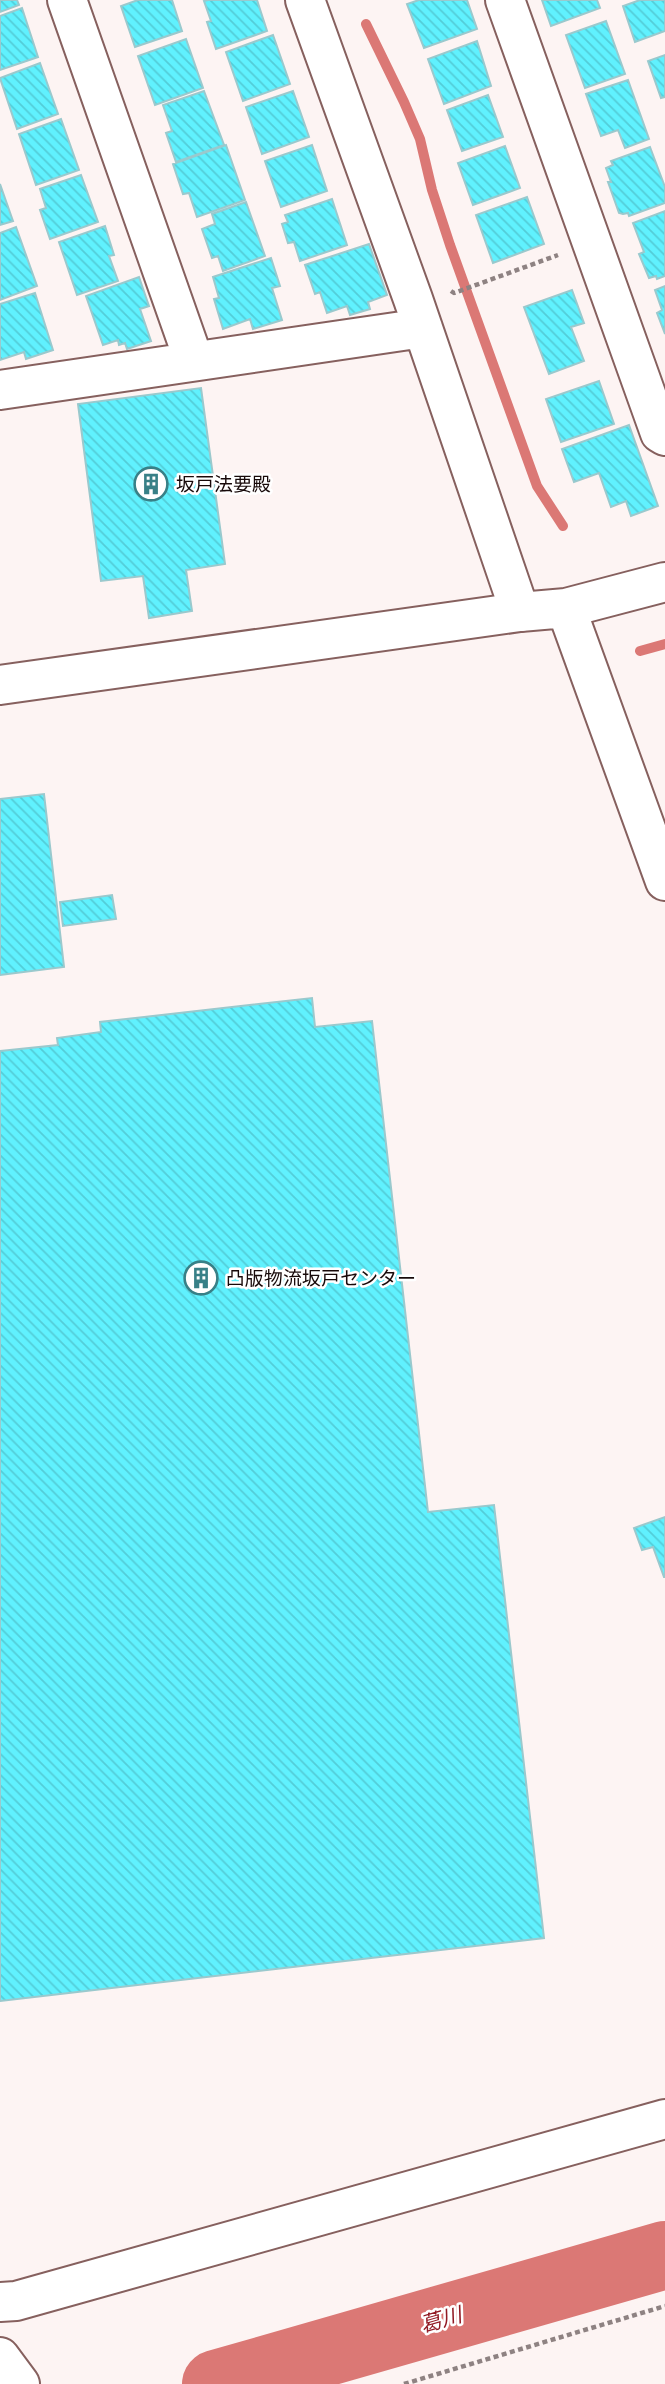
<svg xmlns="http://www.w3.org/2000/svg" width="665" height="2384" font-family="'Playfair Display','Noto Sans JP',serif">
  <style>
    .lines { fill: none; stroke-linecap: round; stroke-linejoin: round }
    .stream { stroke: #db7875; stroke-width: 10 }
    .river { stroke: #db7875; stroke-width: 68 }
    .building { fill: url(#building-back-hatch); stroke: #9ac9cd; stroke-width: 2 }
    .street-casing { stroke: #86605e; stroke-width: 42 }
    .secondary-casing { stroke: #86605e; stroke-width: 42 }
    .path { stroke: #8e8282; stroke-width: 4.5; stroke-dasharray: 5 3.5; stroke-linecap: butt }
    .street { stroke: #fff; stroke-width: 38 }
    .secondary { stroke: #fff; stroke-width: 38 }
    .labels { text-anchor: middle; stroke-width: 5; stroke-linejoin: round; paint-order: stroke }
    .poi-label { font-size: 19px; fill: #170909; stroke: #fff; text-anchor: start }
    .water-label { font-size: 21px; font-style: italic; fill: #911923; stroke: #fff }
  </style>
  <defs>
    <pattern id="building-back-hatch" width="6" height="6" patternUnits="userSpaceOnUse" patternTransform="scale(1.75)"><rect width="6" height="6" fill="#60f1fe"/><path d="M-1 5l2 2M0 0l6 6M5-1l2 2" fill="none" stroke="#53cdd8"/></pattern>
  </defs>
  <rect width="100%" height="100%" fill="#fdf4f3"/>
  <g class="lines">
    <!-- stream -->
    <path class="stream" d="M366,24l38,78 16,37 12,51 18,55 87,241 26,40
      M640,651l25,-7"/>
    <!-- river -->
    <path class="river" d="M216,2384l449,-129"/>
  </g>
  <!-- building -->
  <path class="building" d="M0,0h17l2,5 -19,7z
    M138,0h34l10,31 -47,16 -14,-41z
    M208,0h49l10,31 -51,18 -9,-27 4,-1 -7,-20z
    M419,0h48l10,29 -53,19 -17,-44z
    M542,0h55l3,8 -49,18z
    M640,0h25v31l-30,11 -12,-36z
    M22,8l16,49 -38,13v-54z
    M606,21l19,53 -40,14 -19,-53z
    M273,35l17,49 -47,17 -17,-49z
    M186,39l17,49 -48,17 -17,-49z
    M477,41l14,45 -47,18 -16,-45z
    M665,55v42l-4,1 -13,-37z
    M40,63l18,51 -41,15 -17,-51z
    M628,80l21,59 -24,9 -7,-18 -17,6 -15,-42z
    M204,91l20,54 -48,17 -10,-29 6,-2 -9,-26z
    M293,91l16,46 -47,17 -16,-47z
    M488,95l15,42 -41,14 -15,-41z
    M61,119l18,51 -43,15 -17,-51z
    M226,145l19,55 -48,17 -8,-24 -6,1 -10,-30z
    M312,145l15,46 -46,16 -16,-46z
    M505,146l15,42 -47,17 -15,-42z
    M650,147l15,40v16l-36,13 -1,-3 -5,1 -4,-1 -11,-31h3l-5,-14 7,-3 -2,-4z
    M81,175l17,47 -48,17 -10,-29 6,-2 -6,-19z
    M0,184l13,37 -13,4z
    M527,197l17,47 -51,19 -17,-48z
    M332,199l15,46 -47,16 -6,-19 -6,1 -6,-19 6,-2 -3,-7z
    M246,202l19,54 -42,15 -5,-15 -6,2 -10,-29 13,-5 -3,-10z
    M665,211v65l-8,3 -1,-3 -7,2 -10,-24 5,-2 -11,-29z
    M105,226l9,29 -5,1 9,25 -41,14 -18,-53z
    M16,227l21,59 -37,14v-67z
    M369,244l18,51 -19,7 2,7 -20,6 -3,-9 -20,7 -7,-21 -5,2 -10,-29z
    M271,258l9,28 -8,2 10,32 -29,9 -3,-10 -27,10 -9,-30 5,-1 -6,-21z
    M139,277l10,29 -9,3 11,32 -24,8 -2,-6 -6,2 -1,-5 -15,5 -17,-49z
    M665,286v48l-8,-21 5,-3 -7,-20z
    M572,290l12,33 -13,4 13,34 -35,13 -25,-67z
    M35,293l18,57 -27,9 -2,-7 -24,8v-56z
    M599,381l15,43 -53,18 -15,-43z
    M201,388l24,176 -39,6 6,41 -43,7 -6,-42 -42,5 -23,-177z
    M629,425l29,81 -27,10 -5,-15 -15,6 -12,-34 -25,9 -12,-33z
    M44,794l20,173 -64,8v-176z
    M112,895l4,24 -53,7 -3,-24z
    M312,998l3,29 57,-6 56,491 66,-7 50,433 -544,63v-950l58,-6 -1,-7 44,-6 -1,-10z
    M665,1517v60h-1l-11,-30 -11,3 -8,-22z"/>
  <g class="lines">
    <defs>
      <path id="street" d="M67,0l127,361
        M305,0l108,299 107,313
        M505,0l155,433 5,3
        M0,390l423,-62
        M0,2302l16,-1 649,-182
        M0,2357l20,27"/>
      <path id="secondary" d="M566,608l99,273
        M0,685l520,-73 46,-4 99,-26"/>
    </defs>
    <!-- street casing -->
    <use href="#street" class="street-casing"/>
    <!-- secondary casing -->
    <use href="#secondary" class="secondary-casing"/>
    <!-- path -->
    <path class="path" d="M451,291l3,2 104,-38
      M404,2384l261,-78"/>
    <!-- street -->
    <use href="#street" class="street"/>
    <!-- secondary -->
    <use href="#secondary" class="secondary"/>
  </g>
  <!-- icons -->
  <defs>
    <symbol id="building-ring" viewBox="-11 -11 22 22"><circle r="9.5" fill="#fff" stroke="#388087" stroke-width="1.5"/><path d="M-4-6H4V6H1V3H-1V6H-4ZM-2.5-4.3h1.7v1.8h-1.7ZM.8-4.3h1.7v1.8H.8ZM-2.5-1h1.7V.8h-1.7ZM.8-1h1.7V.8H.8Z" fill="#388087"/></symbol>
  </defs>
  <g fill-rule="evenodd">
    <use href="#building-ring" x="132" y="465" width="38" height="38"/>
    <use href="#building-ring" x="182" y="1259" width="38" height="38"/>
  </g>
  <g class="labels">
    <!-- poi labels -->
    <g class="poi-label">
      <text x="176" y="491">坂戸法要殿</text>
      <text x="226" y="1285">凸版物流坂戸センター</text>
    </g>
    <!-- water labels -->
    <g class="water-label">
      <text transform="translate(441 2320) rotate(-16)" y="7">葛川</text>
    </g>
  </g>
</svg>
